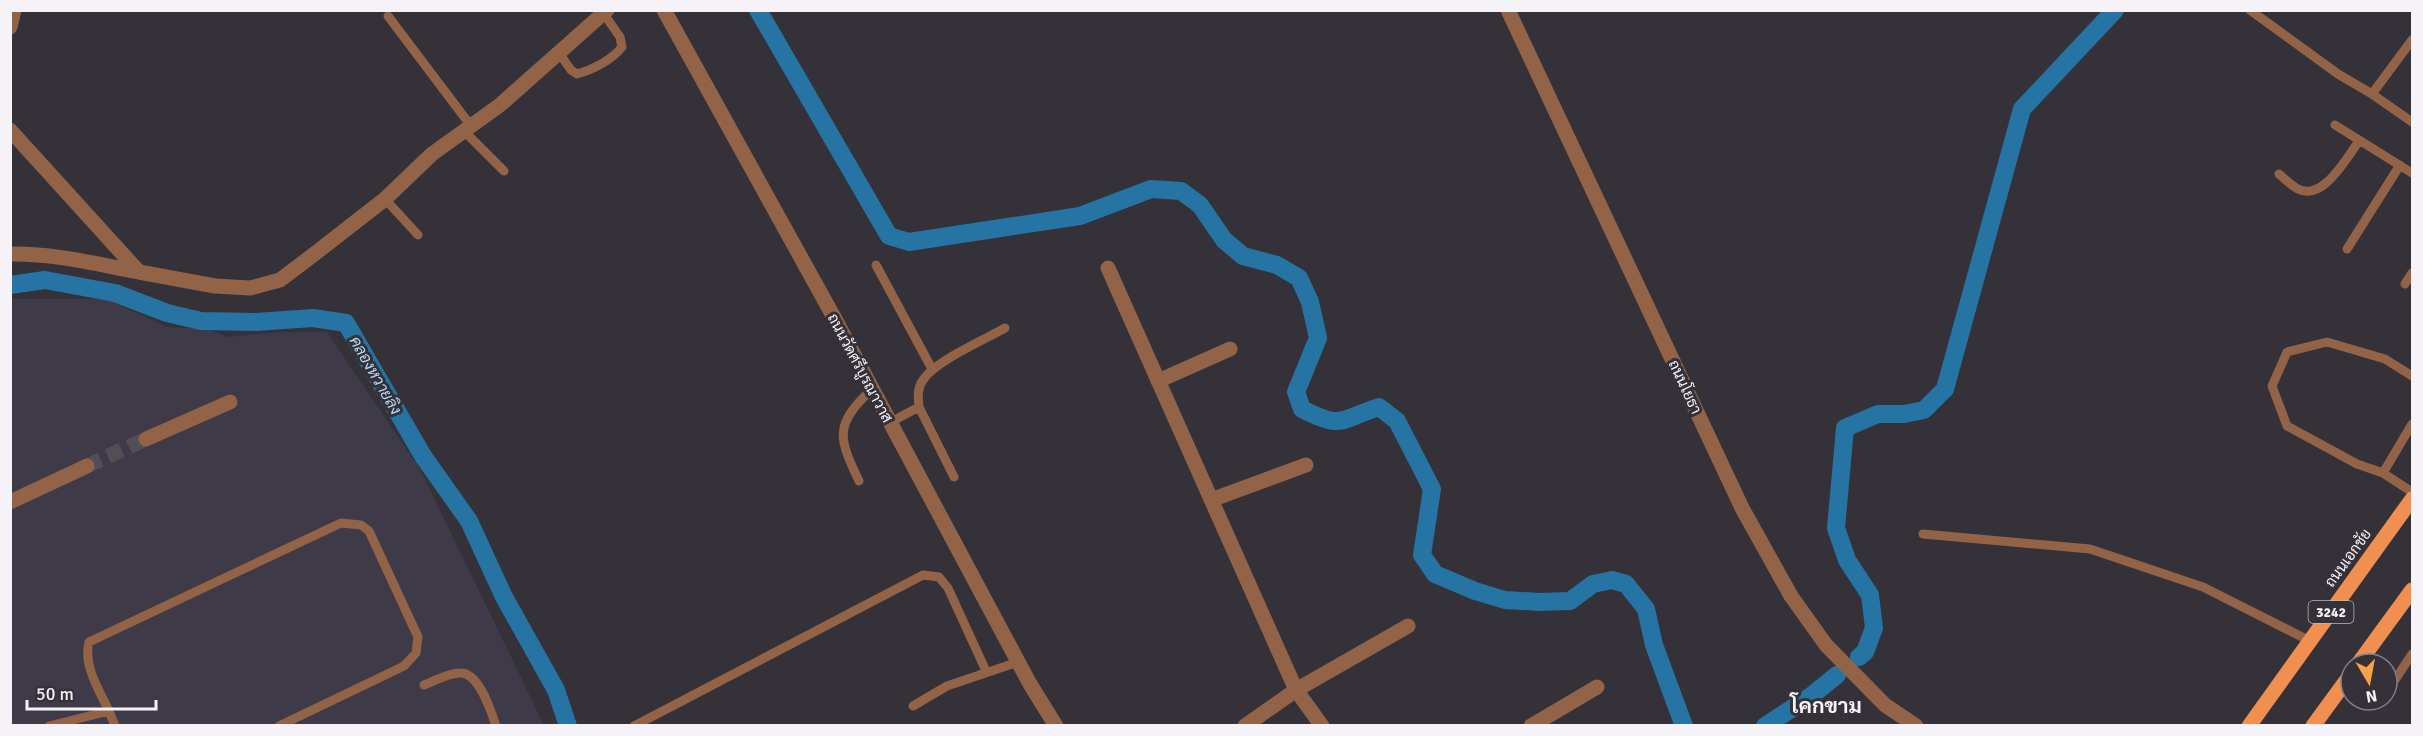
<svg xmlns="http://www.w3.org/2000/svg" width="2423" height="736" font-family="Signika,Sarabun,sans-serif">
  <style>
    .built { fill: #3f3a47 }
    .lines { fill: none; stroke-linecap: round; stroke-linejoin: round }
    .canal { stroke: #2574a4; stroke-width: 18 }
    .street-tunnel { stroke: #514e55; stroke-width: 15; stroke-dasharray: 15 8; stroke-linecap: butt }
    .lane { stroke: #926346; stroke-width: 9 }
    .street { stroke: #926346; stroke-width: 15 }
    .primary { stroke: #f08f50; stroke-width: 15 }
    .labels { text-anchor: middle; stroke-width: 6; stroke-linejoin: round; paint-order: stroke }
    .shield { fill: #343138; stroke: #bbb9be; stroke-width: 1.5 }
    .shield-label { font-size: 14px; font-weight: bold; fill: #f5f3f8 }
    .street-label { font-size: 15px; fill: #f5f3f8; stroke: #343138 }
    .water-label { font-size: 16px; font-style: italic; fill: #b3d8f3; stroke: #343138 }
    .district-label { font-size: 21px; font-weight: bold; fill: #f5f3f8; stroke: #343138 }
  </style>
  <rect width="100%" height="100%" fill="#343138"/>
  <!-- built -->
  <path class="built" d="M11,299h95l61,28 40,2 21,8 48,-5h51l93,137 124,256 -533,1z"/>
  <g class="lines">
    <!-- canal -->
    <path class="canal" d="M758,10l131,226 20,6 171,-26 71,-27 30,2 19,14 24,35 19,16 34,9 22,13 11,24 8,36 -22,54 6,17c41,21 37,11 77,-2l18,14 35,68 -10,66 13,19 40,17 30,9 35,2 30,-1 23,-17 19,-4 14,4 20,25 8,36 30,81
      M10,285l35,-5 70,13 52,20 34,8 55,1 57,-4 33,5 77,133 46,65 35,76 52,93 12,36
      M1859,657l6,-5 9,-24 -4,-33 -23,-35 -11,-32 9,-100 33,-14h26l20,-4 21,-21 77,-280 93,-99
      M1765,726l46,-30 26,-21"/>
    <!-- street-tunnel -->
    <path class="street-tunnel" d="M87,466l59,-27"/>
    <!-- lane -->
    <path class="lane" d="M2250,10l88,64 34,20 40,-54
      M388,16l83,110
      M559,53l12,17 6,4c15,-4 35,-14 45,-27l-2,-10 -16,-23
      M2372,94l40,28
      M2335,125l77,48
      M464,131l40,40
      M2279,174c6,5 12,11 19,15 25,13 49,-32 61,-48
      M385,199l33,36
      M2347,249l53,-84
      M876,265l56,104
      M2405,284l7,-11
      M2412,376l-27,-17 -58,-17 -40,10 -15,34 15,40 70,38 26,9 29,19
      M919,407l35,70
      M889,423l30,-16c-1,-10 -2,-19 4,-27 12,-19 61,-40 82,-52
      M2383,473l29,-49
      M859,481c-21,-44 -25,-56 13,-92
      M1923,534l167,15 113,38 107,54
      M424,685c10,-4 25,-12 36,-12 19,-1 31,38 36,53
      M2387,692l25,-38
      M913,706l34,-20 71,-24
      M109,711c-10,-21 -26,-45 -20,-69l252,-119 20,2 8,6 49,106 -2,16 -12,13 -125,60
      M49,726l60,-15 6,15
      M634,726l289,-151 16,2 9,11 38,83"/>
    <!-- street -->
    <path class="street" d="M664,10l172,311 194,363 26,42
      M1508,10l234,498 49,88 35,49 59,60 31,21
      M10,27l4,-17
      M10,130l129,142 76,14 35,2 30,-8 37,-28 68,-53 47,-45 68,-49 107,-95
      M10,254c44,-1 86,10 129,18
      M1108,268l188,422 26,36
      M1158,381l72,-32
      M146,439l84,-37
      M1211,500l95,-35
      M10,502l77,-36
      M1245,726l51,-36 112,-64
      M1531,726l66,-39"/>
    <!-- primary -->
    <path class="primary" d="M2358,664l54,-74
      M2249,726l163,-227
      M2313,726l38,-52"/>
  </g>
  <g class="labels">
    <!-- shield labels -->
    <rect class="shield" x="2308.5" y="601" width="45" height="22" rx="4.5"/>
    <g class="shield-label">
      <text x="2331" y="617">3242</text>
    </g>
    <!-- street labels -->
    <g class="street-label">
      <text transform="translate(860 368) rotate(62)" y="5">ถนนวัดศรีบูรณาวาส</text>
      <text transform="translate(1685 387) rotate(65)" y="5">ถนนโยธา</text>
      <text transform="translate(2348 558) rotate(-54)" y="5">ถนนเอกชัย</text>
    </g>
    <!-- water labels -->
    <g class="water-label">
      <text transform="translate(376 375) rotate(60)" y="6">คลองหวายลิง</text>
    </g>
    <!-- district labels -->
    <g class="district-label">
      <text x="1826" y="713">โคกขาม</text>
    </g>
  </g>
  <!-- border -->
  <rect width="2423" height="736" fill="none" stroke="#f5f3f8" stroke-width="24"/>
  <!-- north arrow -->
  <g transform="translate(2369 682) rotate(170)"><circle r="28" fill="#343138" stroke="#817f85" stroke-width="1.5"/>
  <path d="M0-4.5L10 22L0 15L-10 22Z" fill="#f7a149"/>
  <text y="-9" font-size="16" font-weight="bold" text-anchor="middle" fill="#f5f3f8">N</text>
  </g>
  <!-- scale -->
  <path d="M27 700v9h129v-9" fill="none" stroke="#f5f3f8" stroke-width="3"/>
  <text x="36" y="700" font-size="18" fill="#f5f3f8" stroke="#343138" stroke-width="4.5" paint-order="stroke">50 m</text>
</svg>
